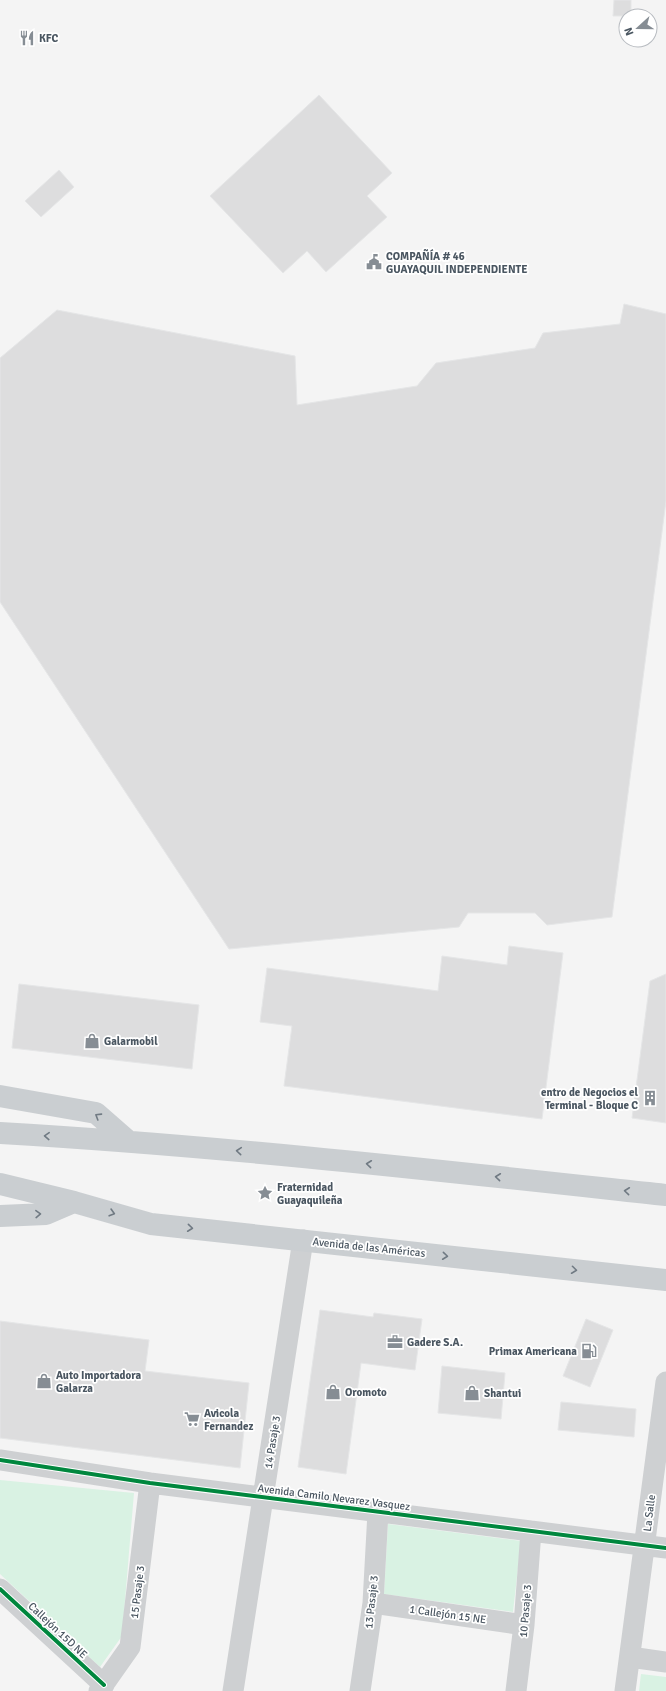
<svg xmlns="http://www.w3.org/2000/svg" width="666" height="1691" font-family="Signika,sans-serif">
  <style>
    .green { fill: #d9f2e3 }
    .building { fill: #ddddde; stroke: #e5e6e7 }
    .lines { fill: none; stroke-linecap: round; stroke-linejoin: round }
    .minor { stroke: #ced0d2; stroke-width: 21 }
    .major { stroke: #caced1; stroke-width: 22 }
    .cycleway-casing { stroke: #fff; stroke-width: 6 }
    .cycleway { stroke: #00873e; stroke-width: 4 }
    .oneway { stroke: #707a83 }
    .labels { text-anchor: middle; stroke-width: 3.5; stroke-linejoin: round; paint-order: stroke }
    .poi-label { font-size: 11px; font-weight: bold; fill: #4a5661; stroke: #fff; text-anchor: start }
    .street-label { font-size: 11px; fill: #4a5661; stroke: #fff }
  </style>
  <rect width="100%" height="100%" fill="#f4f4f4"/>
  <!-- green -->
  <path class="green" d="M0,1480l134,13 -12,143 -22,31 -100,-93z
    M388,1524l133,17 -8,71 -129,-18z
    M641,1674l25,3v14h-27z"/>
  <!-- building -->
  <path class="building" d="M614,0h17v16h-18z
    M319,95l73,78 -25,23 20,21 -61,55 -19,-21 -24,22 -73,-77z
    M59,170l15,17 -33,30 -16,-16z
    M624,304l42,10v187l-54,416 -65,8 -12,-12h-67l-9,14 -230,22 -229,-347v-244l57,-48 238,46 2,49 120,-19 19,-23 99,-15 8,-15 77,-9z
    M509,946l54,7 -21,166 -258,-33 8,-60 -32,-4 7,-54 171,23 4,-35 65,9z
    M666,974v149l-34,-5 18,-137z
    M19,984l180,21 -7,64 -180,-21z
    M320,1310l53,7 1,-4 48,6 -7,51 -54,-7 -15,111 -48,-7z
    M586,1319l27,11 -23,57 -27,-11z
    M0,1321l149,19 -4,31 104,12 -9,85 -240,-30z
    M442,1366l63,7 -4,46 -63,-6z
    M561,1402l75,7 -2,28 -76,-7z"/>
  <g class="lines">
    <!-- minor -->
    <path class="minor" d="M0,1460l150,23 516,65
      M0,1589l104,96
      M373,1603l151,22
      M630,1657l36,5
      M99,1691l31,-44 20,-164
      M233,1691l70,-451
      M360,1691l13,-88 5,-91
      M516,1691l8,-66 7,-94
      M625,1691l41,-309"/>
    <!-- major -->
    <path class="major" d="M0,1096l96,17 32,28
      M0,1133c223,13 444,38 666,62
      M0,1184l74,18 77,22 515,56
      M0,1216l46,-2 28,-12"/>
    <defs>
      <path id="cycleway" d="M0,1460l150,23 516,65
        M0,1589l104,96"/>
    </defs>
    <!-- cycleway casing -->
    <use href="#cycleway" class="cycleway-casing"/>
    <!-- cycleway -->
    <use href="#cycleway" class="cycleway"/>
  </g>
  <!-- one-way arrows -->
  <defs><path id="oneway-chevron" d="M-2-3.5L2.5 0L-2 3.5" fill="none" stroke-width="1.6" stroke-linecap="round" stroke-linejoin="round"/></defs>
  <g class="oneway">
    <use href="#oneway-chevron" transform="translate(98 1116) rotate(-148)"/>
    <use href="#oneway-chevron" transform="translate(47 1136) rotate(-177)"/>
    <use href="#oneway-chevron" transform="translate(239 1151) rotate(-175)"/>
    <use href="#oneway-chevron" transform="translate(369 1164) rotate(-174)"/>
    <use href="#oneway-chevron" transform="translate(498 1177) rotate(-174)"/>
    <use href="#oneway-chevron" transform="translate(627 1191) rotate(-174)"/>
    <use href="#oneway-chevron" transform="translate(112 1213) rotate(16)"/>
    <use href="#oneway-chevron" transform="translate(38 1214) rotate(-2)"/>
    <use href="#oneway-chevron" transform="translate(190 1228) rotate(6)"/>
    <use href="#oneway-chevron" transform="translate(445 1256) rotate(6)"/>
    <use href="#oneway-chevron" transform="translate(574 1270) rotate(7)"/>
  </g>
  <!-- icons -->
  <defs>
    <symbol id="restaurant-bare" viewBox="-9 -9 18 18"><path d="M-5-6h1v4h1v-4h1v4h1v-4h1v5L-1.5 .5V6h-2V.5L-5-1ZM5-6V6H3V1.5H1.5Q1.5-4 5-6Z" fill="#868d94" stroke="#fff" stroke-width="2.5" paint-order="stroke"/></symbol>
    <symbol id="civic-bare" viewBox="-9 -9 18 18"><path d="M-.6-6.5H3V-4.5H.6V-3L4-1V1h2V6H-6V1h2V-1L-.6-3ZM-1.2 2.5V6h2.4V2.5Z" fill="#868d94" stroke="#fff" stroke-width="2.5" paint-order="stroke"/></symbol>
    <symbol id="shop-bare" viewBox="-9 -9 18 18"><path d="M-5-2.5h2.3a2.7 3.5 0 0 1 5.4 0H5L5.5 6h-11ZM-1.5-2.5h3a1.5 2.3 0 0 0-3 0Z" fill="#868d94" stroke="#fff" stroke-width="2.5" paint-order="stroke"/></symbol>
    <symbol id="building-bare" viewBox="-9 -9 18 18"><path d="M-4-6H4V6H1V3H-1V6H-4ZM-2.5-4.3h1.7v1.8h-1.7ZM.8-4.3h1.7v1.8H.8ZM-2.5-1h1.7V.8h-1.7ZM.8-1h1.7V.8H.8Z" fill="#868d94" stroke="#fff" stroke-width="2.5" paint-order="stroke"/></symbol>
    <symbol id="sight-bare" viewBox="-9 -9 18 18"><path d="M0-6L1.8-2.2L6-1.7L2.9 1.2L3.7 5.4L0 3.3L-3.7 5.4L-2.9 1.2L-6-1.7L-1.8-2.2Z" fill="#868d94" stroke="#fff" stroke-width="2.5" paint-order="stroke"/></symbol>
    <symbol id="office-bare" viewBox="-9 -9 18 18"><path d="M-6-3h4V-5.5h4V-3h4V5H-6ZM-1-4.5V-3h2v-1.5ZM-6 0V1H6V0Z" fill="#868d94" stroke="#fff" stroke-width="2.5" paint-order="stroke"/></symbol>
    <symbol id="fuel-bare" viewBox="-9 -9 18 18"><path d="M-5.5-6h7V0h2V4h1.3V-2.5L3-4.5l.8-.8L6-3V5H2.5V1h-1V6h-7ZM-4.2-4.7v3.2H.2V-4.7Z" fill="#868d94" stroke="#fff" stroke-width="2.5" paint-order="stroke"/></symbol>
    <symbol id="supermarket-bare" viewBox="-9 -9 18 18"><path d="M-6-5.5h2.5l.6 2H6L4.5 2H-2.5L-4.4-4H-6ZM-1.5 3.2a1.3 1.3 0 1 0 .1 0ZM3 3.2a1.3 1.3 0 1 0 .1 0Z" fill="#868d94" stroke="#fff" stroke-width="2.5" paint-order="stroke"/></symbol>
  </defs>
  <g fill-rule="evenodd">
    <use href="#restaurant-bare" x="16" y="27" width="22" height="22"/>
    <use href="#civic-bare" x="363" y="251" width="22" height="22"/>
    <use href="#shop-bare" x="81" y="1030" width="22" height="22"/>
    <use href="#building-bare" x="639" y="1087" width="22" height="22"/>
    <use href="#sight-bare" x="254" y="1182" width="22" height="22"/>
    <use href="#office-bare" x="384" y="1331" width="22" height="22"/>
    <use href="#fuel-bare" x="578" y="1340" width="22" height="22"/>
    <use href="#shop-bare" x="33" y="1370" width="22" height="22"/>
    <use href="#shop-bare" x="322" y="1381" width="22" height="22"/>
    <use href="#shop-bare" x="461" y="1382" width="22" height="22"/>
    <use href="#supermarket-bare" x="181" y="1408" width="22" height="22"/>
  </g>
  <g class="labels">
    <!-- poi labels -->
    <g class="poi-label">
      <text x="39" y="42">KFC</text>
      <text x="386" y="260">COMPAÑÍA # 46<tspan x="386" dy="13">GUAYAQUIL INDEPENDIENTE</tspan></text>
      <text x="104" y="1045">Galarmobil</text>
      <text x="638" y="1096" text-anchor="end">entro de Negocios el<tspan x="638" dy="13">Terminal - Bloque C</tspan></text>
      <text x="277" y="1191">Fraternidad<tspan x="277" dy="13">Guayaquileña</tspan></text>
      <text x="407" y="1346">Gadere S.A.</text>
      <text x="577" y="1355" text-anchor="end">Primax Americana</text>
      <text x="56" y="1379">Auto Importadora<tspan x="56" dy="13">Galarza</tspan></text>
      <text x="345" y="1396">Oromoto</text>
      <text x="484" y="1397">Shantui</text>
      <text x="204" y="1417">Avicola<tspan x="204" dy="13">Fernandez</tspan></text>
    </g>
    <!-- street labels -->
    <g class="street-label">
      <text transform="translate(369 1247) rotate(6)" y="4">Avenida de las Américas</text>
      <text transform="translate(272 1442) rotate(-81)" y="4">14 Pasaje 3</text>
      <text transform="translate(334 1497) rotate(7)" y="4">Avenida Camilo Nevarez Vasquez</text>
      <text transform="translate(649 1513) rotate(-83)" y="4">La Salle</text>
      <text transform="translate(137 1592) rotate(-83)" y="4">15 Pasaje 3</text>
      <text transform="translate(371 1602) rotate(-84)" y="4">13 Pasaje 3</text>
      <text transform="translate(525 1611) rotate(-85)" y="4">10 Pasaje 3</text>
      <text transform="translate(448 1614) rotate(8)" y="4">1 Callejón 15 NE</text>
      <text transform="translate(58 1630) rotate(43)" y="4">Callejón 15D NE</text>
    </g>
  </g>
  <!-- north arrow -->
  <g transform="translate(638 28) rotate(249)"><circle r="19" fill="#ffffff" stroke="#b7bbc0"/>
  <path d="M0-3L7 15L0 10L-7 15Z" fill="#868d94"/>
  <text y="-6" font-size="11" font-weight="bold" text-anchor="middle" fill="#4a5661">N</text>
  </g>
</svg>
